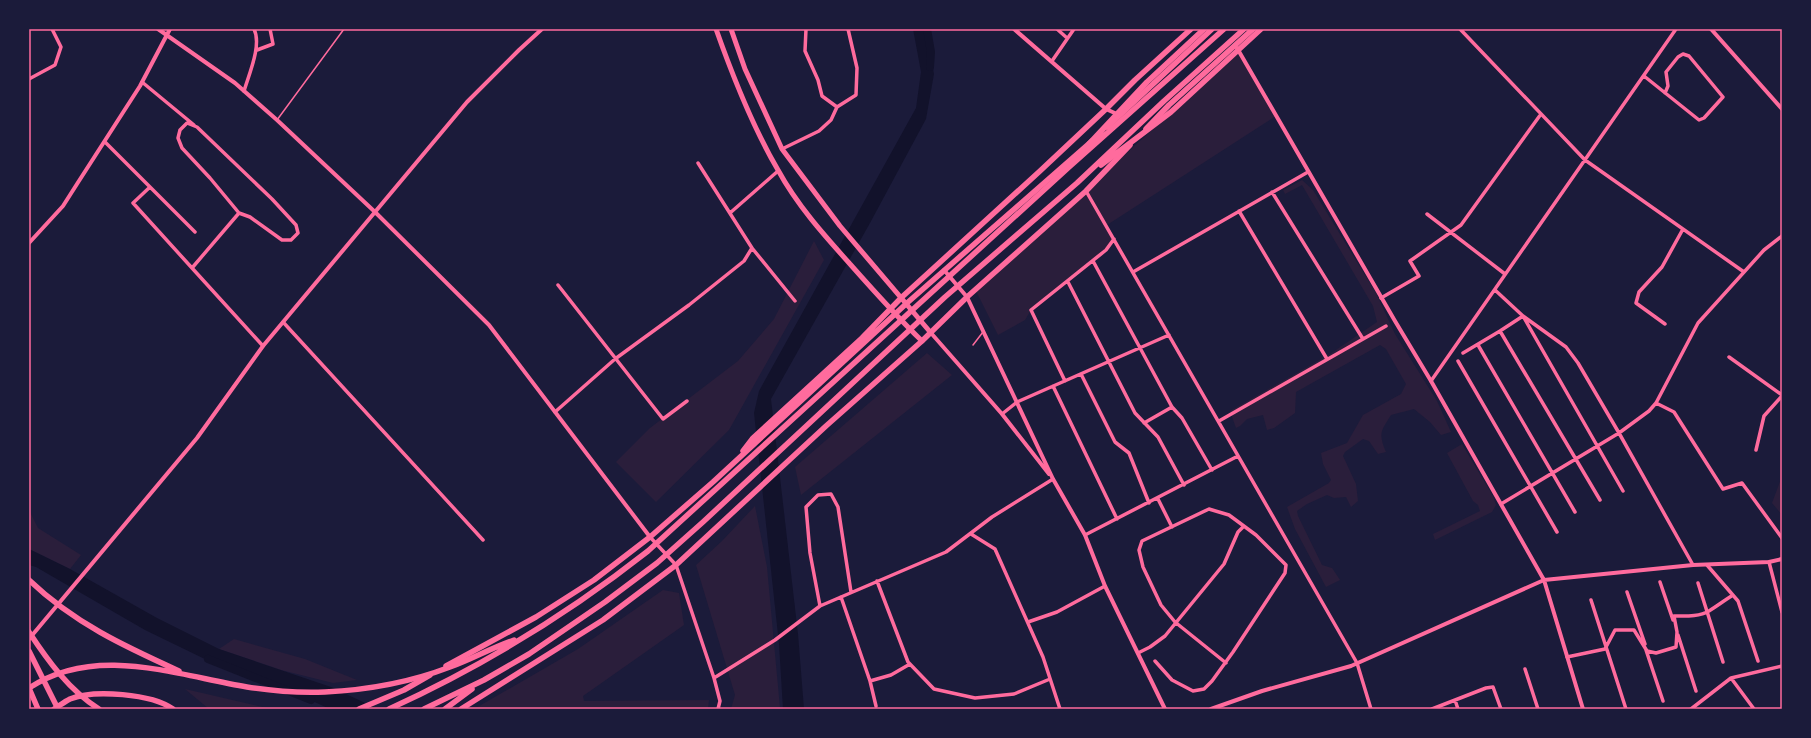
<svg xmlns="http://www.w3.org/2000/svg" width="1811" height="738" font-family="'Space Grotesk',sans-serif">
  <style>
    .green { fill: #2a1e3b }
    .water { fill: #12122b }
    .lines { fill: none; stroke-linecap: round; stroke-linejoin: round }
    .canal { stroke: #12122b; stroke-width: 8 }
    .service { stroke: #ff6b9d; stroke-width: 1.5 }
    .minor { stroke: #ff6b9d; stroke-width: 3.5 }
    .tertiary { stroke: #ff6b9d; stroke-width: 4 }
    .secondary { stroke: #ff6b9d; stroke-width: 5 }
    .primary { stroke: #ff6b9d; stroke-width: 5.5 }
    .trunk { stroke: #ff6b9d; stroke-width: 5.5 }
    .neatline { fill: none; stroke: #ff6b9d; stroke-width: 1.5 }
  </style>
  <rect width="100%" height="100%" fill="#1b1b3a"/>
  <!-- green -->
  <path class="green" d="M1239,52l37,64 -169,109 7,14 -8,11 -75,60 -6,10 -27,15 -23,-46z
    M1302,180l11,10 63,103 19,41 42,67 14,31 -10,3 -11,-13 -16,-13 -23,6c-10,16 -13,18 -5,37l-8,2 -9,-13 -6,-2 -18,13 -2,4 13,28 2,17 -7,6 -5,-10 -12,1 -7,-3 -20,9 -10,7 1,5 24,49 10,3 8,12 -14,7 -31,-58 -8,-22 42,-24 2,-3 -8,-16 -2,-11 26,-10 16,-28 38,-21 5,-10 -20,-35 -6,-4 -84,47 -1,21 -21,15 -7,2 -4,-15 -16,4 -7,7 -4,2 -6,-17 100,-57 47,-32 -4,-16 -71,-121 -17,9 -2,-4z
    M814,241l10,19 -95,170 -73,72 -40,-40 34,-34 88,-67 36,-42z
    M927,353l25,22 -151,120 -6,-28z
    M1462,444l31,52 3,9 -4,7 -57,28 -2,-6 47,-23 -2,-6 -5,-4 -26,-48z
    M1782,476v39l-10,-12z
    M755,506l12,61 13,141 -49,1 4,-14 -39,-130 26,-24z
    M29,510l9,18 43,27 -11,14 -41,-20z
    M663,590l16,3 5,32 -101,71 1,5 125,-1 -1,9h-234l104,-60z
    M234,639l71,20 52,21 -24,3 -52,-13 -62,-21z
    M185,689l82,19 5,1h-63z"/>
  <!-- water -->
  <path class="water" d="M913,29h13l8,45 -8,45 -56,104 -99,176 27,235 6,75h-21l-4,-65 -25,-231 5,-22 157,-283 5,-36z
    M29,549l41,20 87,49 62,31 112,38 47,22h-48l-29,-13 -88,-33 -68,-33 -109,-63 -7,-2z"/>
  <g class="lines">
    <!-- canal -->
    <path class="canal" d="M927,29l4,23 -1,15
      M208,659l103,41"/>
    <!-- service -->
    <path class="service" d="M277,120l67,-91
      M973,345l10,-13"/>
    <!-- minor -->
    <path class="minor" d="M806,29l-1,22 13,29 4,16 15,11
      M1057,29l10,9
      M1460,29l125,131 159,112
      M257,50l16,-6 -3,-15
      M1052,61l22,-32
      M1644,76l55,44 5,-2 19,-21 -34,-41 -6,-2 -5,3 -12,15 2,14 -3,7
      M29,79l26,-14 6,-18 -9,-18
      M142,82l52,43
      M244,91c5,-17 18,-46 10,-62
      M105,142l90,90
      M782,149l37,-18 12,-11 6,-13 19,-12 1,-27 -9,-39
      M698,163l54,85 43,53
      M150,187l-17,16 59,65
      M1086,191l271,472 14,46
      M1272,192l91,147
      M1239,211l88,148
      M239,213l11,4 32,23h9l7,-7 -2,-8 -24,-26 -75,-72 -10,-4 -7,7 -2,8 4,10 28,30 29,35 -47,55 71,78
      M730,213l48,-42
      M1427,214l78,60
      M1093,261l79,146 10,11 30,52
      M1133,272l175,-100
      M1068,282l67,131 23,24 26,48
      M558,285l105,134 24,-18
      M1495,290l28,26 43,31 12,16 41,70 74,132
      M1381,298l38,-22 -9,-15 51,-36 80,-111
      M283,322l200,218
      M1665,324l-29,-21 3,-11 23,-25 21,-38
      M1500,331l100,169
      M1478,345l97,167
      M1463,353l37,-22 23,-15 100,175
      M1729,357l53,38
      M1458,361l99,171
      M1081,374l34,68 14,11 20,50
      M1065,381l-34,-71 75,-60 8,-11
      M1431,381l245,-352
      M1053,386l64,133
      M1656,403l18,9 49,77 19,-6 40,55
      M555,412l60,-53 74,-54 55,-44 8,-13
      M1002,414l15,-12 152,-67
      M1219,421l167,-95
      M1144,423l28,-16
      M1756,450l8,-34 18,-20
      M1158,499l14,28
      M1501,504l118,-71 30,-22 7,-8 42,-80 66,-73 18,-14
      M971,534l24,15 48,108 17,52
      M1085,535l153,-79
      M650,537l26,28 38,113 6,23 -2,8
      M1769,562l13,50
      M1707,565l31,36 20,60
      M877,581l31,81 26,27 41,9 39,-4 36,-15
      M1660,582l13,38
      M1698,583l25,79
      M1627,592l18,52
      M841,597l29,84 6,25
      M1591,600l35,109
      M820,606l-10,-53 -4,-46 12,-12 13,-1 7,13 13,85
      M1028,622l29,-10 48,-26
      M1678,635l18,56
      M1646,650l17,51
      M1138,653l12,-6 15,-11 59,-72 14,-32 6,-6
      M1567,657l38,-8 10,-19h19l13,21 9,2 20,-6 1,-15 -3,-16c11,0 25,1 35,-5 8,-5 16,-11 24,-16
      M1155,661l17,19 21,11 11,-2 8,-8 21,-29 52,-79 1,-8 -30,-30 -27,-20 -20,-6 -67,32 -3,9 4,17 18,38 14,17 51,41
      M1525,669l13,40
      M714,678l61,-38 45,-34 126,-54 46,-35 61,-38
      M1731,678l23,31
      M870,681l21,-6 19,-11
      M1455,700l3,9
      M1432,709l54,-21 7,-1 8,22
      M1691,709l40,-31 51,-12"/>
    <!-- tertiary -->
    <path class="tertiary" d="M158,29l77,54 42,37 98,92 114,113 161,212
      M1014,29l92,80 13,6
      M1711,29l71,80
      M1237,48l158,273 36,60 113,199 39,129
      M29,243l34,-37 14,-22 63,-98 30,-57
      M944,270l23,27 86,182 32,56 20,51 60,123
      M931,333l71,81 47,60
      M29,639l168,-201 66,-92 204,-244 52,-52 23,-21
      M1211,709l51,-18 89,-25 193,-86 149,-15 76,-3 13,-3"/>
    <!-- secondary -->
    <path class="secondary" d="M716,29c17,48 36,97 62,141 19,35 46,65 72,94 23,26 47,53 72,77
      M731,29l14,40 37,80 58,77 91,107"/>
    <!-- primary -->
    <path class="primary" d="M1107,127l105,-98
      M1146,129l23,-24 84,-76
      M743,451l10,-13 109,-100 40,-41 138,-126 66,-62 29,-29 56,-51
      M446,666l90,-49 58,-37 56,-43 63,-55 194,-179 185,-162
      M29,688l9,21
      M359,709l45,-19 26,-15
      M461,709l142,-89 73,-55 150,-139 96,-85 45,-44 119,-106 44,-46"/>
    <!-- trunk -->
    <path class="trunk" d="M1089,144l58,-62 57,-53
      M1101,165l70,-53 90,-83
      M29,580c45,43 95,66 150,91
      M29,632c19,29 40,58 70,77
      M29,651l29,58
      M29,688c67,-44 146,-13 218,-1 25,4 52,6 78,5 42,-2 86,-10 125,-25 22,-8 41,-19 64,-27
      M54,709c5,-3 10,-7 16,-10 24,-10 82,-5 103,10
      M389,709c92,-42 179,-95 259,-158l420,-383 156,-139
      M424,709l60,-29 45,-26 76,-52 52,-39 46,-41 242,-225 132,-114 87,-82 80,-72
      M445,709l27,-20"/>
  </g>
  <!-- border -->
  <rect width="1811" height="738" fill="none" stroke="#1b1b3a" stroke-width="60"/>
  <rect x="30" y="30" width="1751" height="678" class="neatline"/>
</svg>
